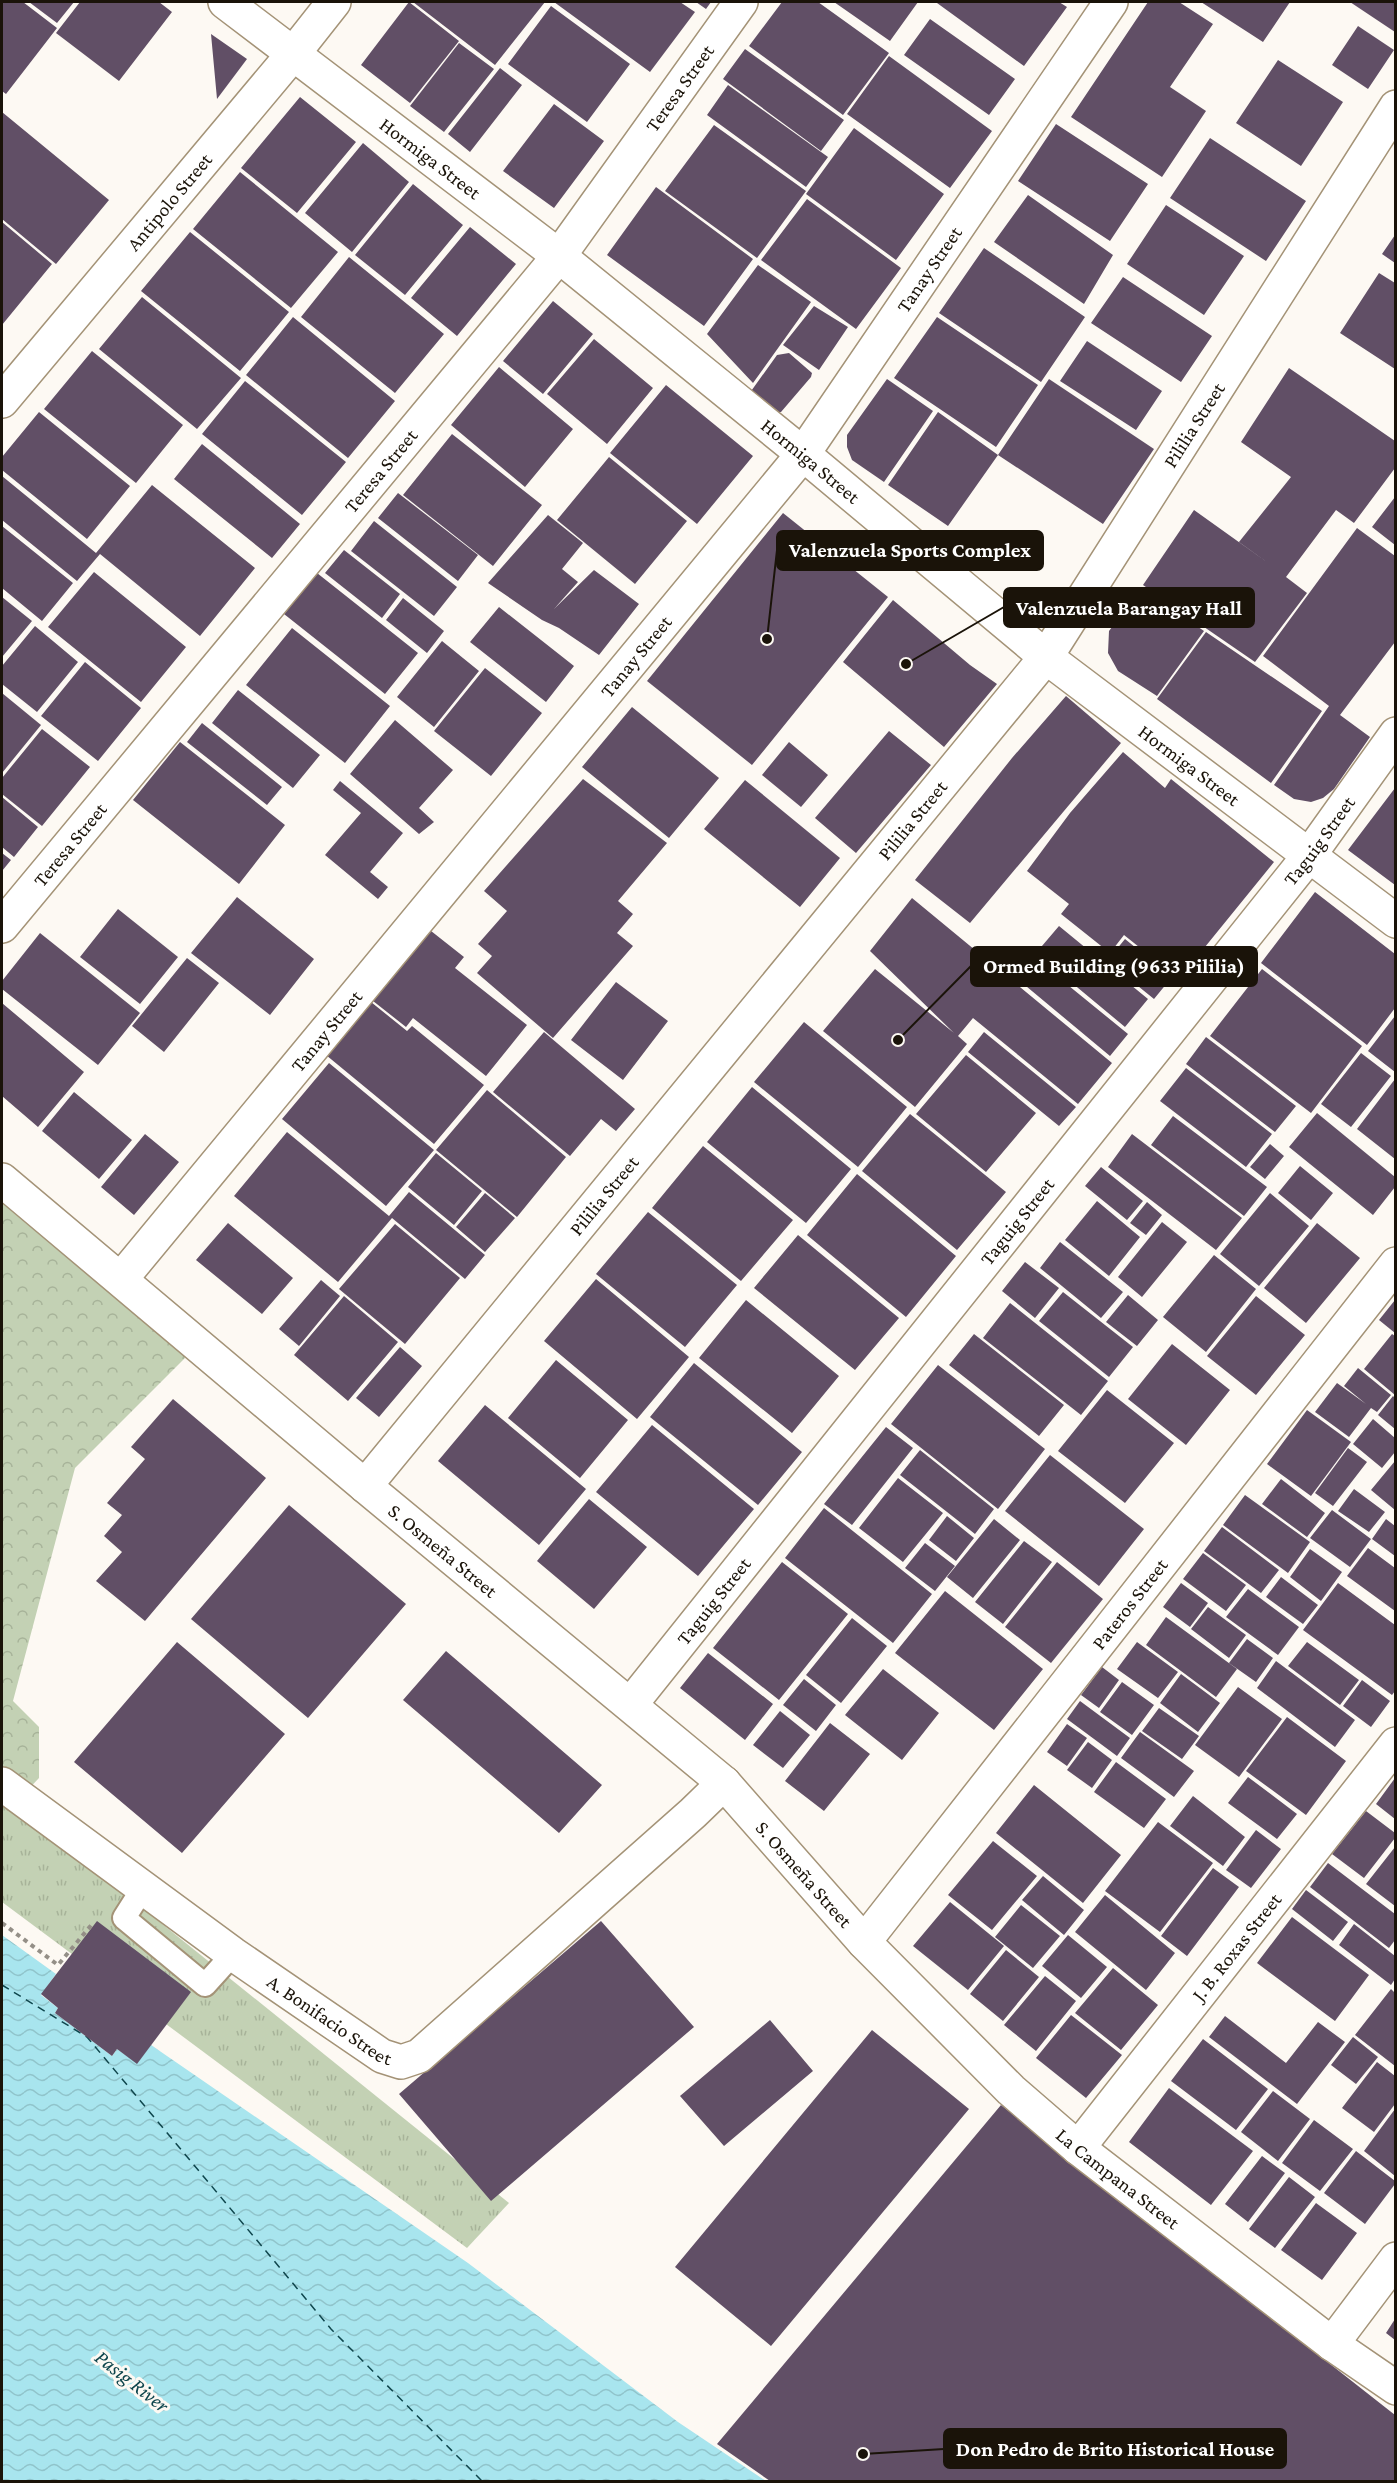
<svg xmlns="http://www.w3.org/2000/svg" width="1397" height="2483" font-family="'Crimson Pro',serif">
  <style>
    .forest { fill: url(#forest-crowns) }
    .park { fill: url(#park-tufts) }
    .water { fill: url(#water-waves) }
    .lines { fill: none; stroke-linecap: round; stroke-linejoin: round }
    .ferry { stroke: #0f464d; stroke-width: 1.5; stroke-dasharray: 8 6; stroke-linecap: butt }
    .building { fill: #614f66 }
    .service-casing { stroke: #a49377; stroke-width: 26 }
    .minor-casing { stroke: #a49377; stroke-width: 36 }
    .tertiary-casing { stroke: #a49377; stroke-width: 36 }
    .path { stroke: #948f87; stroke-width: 4; stroke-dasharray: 4.5 4.5; stroke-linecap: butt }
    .service { stroke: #fff; stroke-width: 22 }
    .minor { stroke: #fff; stroke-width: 33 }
    .tertiary { stroke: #fff; stroke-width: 33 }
    .labels { text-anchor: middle; stroke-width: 6; stroke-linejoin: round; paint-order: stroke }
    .street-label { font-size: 20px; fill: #1a1309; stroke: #fdf9f3 }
    .water-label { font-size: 21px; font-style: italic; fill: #0f464d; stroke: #fdf9f3 }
    .leader { fill: none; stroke: #1a1309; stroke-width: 2 }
    .callout-dot { fill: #1a1309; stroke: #fdf9f3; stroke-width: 2 }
    .callout { fill: #1a1309; stroke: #1a1309; stroke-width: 2 }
    .callout-label { font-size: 21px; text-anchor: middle; font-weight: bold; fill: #fff }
  </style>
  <defs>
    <pattern id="forest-crowns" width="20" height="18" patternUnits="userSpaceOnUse" patternTransform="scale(1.5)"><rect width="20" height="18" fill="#c3d1b4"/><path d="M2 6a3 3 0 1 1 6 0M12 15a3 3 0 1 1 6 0" fill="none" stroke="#a7b399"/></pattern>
    <pattern id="park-tufts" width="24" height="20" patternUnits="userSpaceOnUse" patternTransform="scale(1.5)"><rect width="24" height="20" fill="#c3d1b4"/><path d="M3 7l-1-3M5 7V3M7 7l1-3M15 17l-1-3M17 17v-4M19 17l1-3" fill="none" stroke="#a7b399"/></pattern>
    <pattern id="water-waves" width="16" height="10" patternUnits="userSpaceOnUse" patternTransform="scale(1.5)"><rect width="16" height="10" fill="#a8e5ee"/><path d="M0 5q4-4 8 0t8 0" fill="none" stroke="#90c4cb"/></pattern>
  </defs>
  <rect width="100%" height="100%" fill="#fdf9f3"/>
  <!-- forest -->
  <path class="forest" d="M2,1198l184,159 -111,111 -62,233 26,26v51l-37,39z"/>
  <!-- park -->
  <path class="park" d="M2,1795l507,408 -42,45 -465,-346z"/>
  <!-- water -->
  <path class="water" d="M2,1935l54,39 -15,21 17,13 -3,5 57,43 5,-7 20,14 14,-18 317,218 210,159 88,59h-764z"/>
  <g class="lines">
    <!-- ferry -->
    <path class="ferry" d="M2,1985l85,52 244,292 152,153"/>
  </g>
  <!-- building -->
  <path class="building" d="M2,2h21l34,26 -51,66 -4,-3z
    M29,2h45l-17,21z
    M80,2h79l13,10 -53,69 -63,-48z
    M409,2l50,39 -49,62 -49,-38z
    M413,2h132l-50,63z
    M554,2h126l15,10 -45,60z
    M696,2h15l-5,7z
    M782,2h36l71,51 -46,62 -94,-69z
    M834,2h84l-28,39z
    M939,2h120l8,5 -43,59 -87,-63z
    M1148,2h31l34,22 -43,63 36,24 -44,66 -91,-60z
    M1201,2h89l-27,40z
    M1350,2h45v30z
    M551,6l79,58 -43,58 -79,-58z
    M930,19l85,60 -26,36 -85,-60z
    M1358,26l36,24 -26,39 -36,-24z
    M211,34l36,25 -30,40z
    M459,43l35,26 -50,63 -34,-26z
    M745,49l99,71 -23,31 -98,-72z
    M889,56l103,75 -42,57 -103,-74z
    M1278,60l65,42 -42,64 -65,-43z
    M500,68l22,17 -52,67 -22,-18z
    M728,85l100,72 -22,30 -99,-72z
    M300,97l56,45 -59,71 -56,-45z
    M554,104l50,37 -50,67 -51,-37z
    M2,112l107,88 -53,64 -54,-45z
    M1056,124l92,60 -38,57 -92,-60z
    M714,125l92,66 -49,67 -92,-67z
    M854,128l90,66 -48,66 -90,-66z
    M1210,138l96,63 -40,60 -96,-63z
    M363,143l46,39 -57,70 -47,-39z
    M240,172l98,80 -47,56 -98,-79z
    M413,184l50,41 -58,70 -50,-40z
    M656,187l97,72 -49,67 -97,-71z
    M1028,195l85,60 -29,49 -90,-62z
    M807,199l94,69 -45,61 -95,-69z
    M1166,205l78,51 -40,59 -77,-51z
    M2,222l50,42 -50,61z
    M470,227l46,37 -59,72 -46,-38z
    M190,232l99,80 -49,59 -99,-80z
    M1395,235v28l-13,-9z
    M984,248l101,69 -44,65 -102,-69z
    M349,257l95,77 -49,59 -94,-76z
    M758,265l53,37 -58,81 -46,-49z
    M1379,273l16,10v86l-55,-36z
    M1123,277l89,59 -31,46 -90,-59z
    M142,297l99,81 -44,51 -98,-80z
    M553,301l40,33 -50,60 -40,-33z
    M814,306l34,21 -29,43 -36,-25z
    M293,317l102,84 -47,57 -102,-83z
    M937,317l101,68 -42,62 -102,-69z
    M594,339l59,49 -46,56 -60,-50z
    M1087,341l75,50 -26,39 -76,-49z
    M92,351l91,74 -47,58 -92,-74z
    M789,353l23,20 -1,4 -30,35h-20l-17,-11 33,-46z
    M499,367l74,62 -48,58 -74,-62z
    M1289,368l106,73v27l-41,55 -18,-13 -50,67 21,16 -52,69 -112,-77 51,-75 84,60 -39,-28 52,-65 -50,-35z
    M887,379l46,32 -49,71 -32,-22 -5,-13v-12z
    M1049,379l105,70 -51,75 -105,-69z
    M245,381l101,81 -44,53 -100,-81z
    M666,385l87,71 -56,68 -87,-71z
    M39,412l91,74 -43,53 -85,-69v-13z
    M938,412l60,43 -50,71 -60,-41z
    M452,434l90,71 -49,61 -90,-71z
    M202,444l98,80 -28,34 -98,-79z
    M609,457l78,64 -52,63 -78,-64z
    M2,476l94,77 56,-68 103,83 -55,68 -100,-82 -23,27 -75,-61z
    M398,493l80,62 -20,26 -80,-63z
    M1395,497v48l-23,-18z
    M783,513l105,84 -136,168 -105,-84z
    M548,515l35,28 -21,26 16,13 -24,27 40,-39 45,34 -40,51 -40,-27 -17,-8 -54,-37z
    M374,521l83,66 -23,29 -83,-65z
    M2,526l71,57 -31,38 -40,-33z
    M1357,528l38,28v86l-55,73 30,22 -36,52 -11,9 -12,4 -17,-3 -20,-14 55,-79 -66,-50z
    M344,550l56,44 -18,24 -57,-45z
    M94,572l92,75 -45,55 -93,-75z
    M317,573l101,80 -33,41 -101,-80z
    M1142,588l62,43 -47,65 -39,-25 -10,-18 1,-22z
    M2,597l30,24 -30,36z
    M403,598l41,33 -17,22 -41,-33z
    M893,600l77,65 27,19 -53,63 -101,-85z
    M499,607l75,59 -28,36 -76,-60z
    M35,626l43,36 -41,50 -35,-28v-18z
    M292,628l98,78 -45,57 -99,-78z
    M1206,632l116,79 -51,72 -114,-84z
    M442,641l37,30 -45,56 -37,-30z
    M85,662l56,46 -43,53 -57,-45z
    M485,668l57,45 -51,63 -57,-45z
    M238,690l82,65 -27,33 -81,-65z
    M2,693l39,32 -39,48z
    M1066,696l55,47 -151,180 -55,-43 97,-122z
    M632,707l87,71 -50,60 -87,-71z
    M395,720l58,50 -34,38 15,14 -15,12 -69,-60z
    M202,723l80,64 -15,18 -80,-63z
    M42,729l48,38 -48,59 -40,-32v-16z
    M889,731l42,34 -75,88 -41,-35z
    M180,742l105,83 -46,59 -106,-84z
    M789,742l39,33 -27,32 -39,-32z
    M1123,752l42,36 6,-9 103,83 -95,117 -55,-44 -14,18 -49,-39 8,-10 -42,-33 43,-58z
    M583,779l84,64 -49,58 15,13 -16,19 16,13 -80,92 -76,-65 15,-17 -14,-12 29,-33 -23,-20z
    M745,780l95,78 -40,49 -96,-78z
    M340,781l63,52 -33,39 18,15 -10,12 -53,-44 36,-42 -28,-23z
    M1395,788v97l-47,-35z
    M2,797l36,30 -24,30 -12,-10z
    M2,853l9,7 -9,11z
    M1315,892l80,62v54l-28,37 -106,-82z
    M237,897l77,62 -44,56 -79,-62z
    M912,898l200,165 -34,41 -105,-86 -15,18 9,8 -52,63 -92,-76 52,-62 79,64 -84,-82z
    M118,909l60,48 -38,47 -60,-47z
    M1059,926l89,73 -23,28 -89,-74z
    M426,927l38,30 -9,11 72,57 -41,51 -73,-58 -7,9 -38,-30z
    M40,933l100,80 -42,52 -96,-76v-8z
    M1125,939l47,38 -18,22 -47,-38z
    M1031,955l97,79 -18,22 -96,-80z
    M187,958l32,25 -55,69 -32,-26z
    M1262,969l100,77 -51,67 -101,-77z
    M616,982l52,39 -45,59 -52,-40z
    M371,1002l36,29 5,-5 72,59 -50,59 -108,-89z
    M2,1003l82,69 -46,55 -36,-31z
    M1395,1016v56l-27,-21z
    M804,1022l103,85 -49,60 -104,-85z
    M544,1032l91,77 -19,22 -15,-12 -31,37 -77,-64z
    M984,1032l92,75 -17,19 -91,-74z
    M1206,1037l90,69 -21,26 -89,-68z
    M1361,1053l30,23 -40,51 -30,-23z
    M966,1055l70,58 -50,59 -70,-58z
    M329,1063l105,87 -48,56 -104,-87z
    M1186,1068l86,66 -26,33 -86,-66z
    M1395,1079v80l-38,-30z
    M752,1087l99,82 -45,54 -99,-81z
    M487,1090l79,67 -49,60 -81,-67z
    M74,1092l58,48 -33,39 -57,-48z
    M1317,1113l78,64v10l-22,28 -84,-68z
    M910,1114l96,78 -49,58 -95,-79z
    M1173,1116l94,71 -23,29 -93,-71z
    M287,1132l102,84 20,-24 76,63 -20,24 -73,-61 -54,64 -104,-86z
    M145,1134l34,28 -45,53 -33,-28z
    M1132,1134l110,84 -26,32 -108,-83z
    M1270,1144l14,12 -19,23 -15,-12z
    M703,1146l90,74 -52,61 -89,-73z
    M436,1153l46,38 -28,34 -46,-38z
    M1300,1166l33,27 -22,27 -33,-27z
    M1101,1167l42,34 -16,19 -42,-34z
    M857,1174l99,82 -50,61 -99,-82z
    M485,1193l30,25 -30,34 -29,-25z
    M1270,1193l39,33 -50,60 -39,-32z
    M1097,1201l43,36 -31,39 -44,-36z
    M1147,1202l15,13 -16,20 -16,-12z
    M648,1212l89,73 -52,62 -89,-73z
    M1162,1222l25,20 -45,55 -24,-20z
    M228,1223l65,55 -31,36 -66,-54z
    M1317,1223l43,35 -54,65 -42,-35z
    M395,1224l65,54 -55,66 -66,-55z
    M798,1235l101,83 -44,52 -101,-82z
    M1060,1242l63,50 -22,26 -61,-50z
    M1214,1255l42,34 -50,63 -43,-35z
    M1025,1262l34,26 -24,30 -33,-27z
    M596,1279l93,78 -52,62 -93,-78z
    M321,1280l19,16 -41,50 -20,-17z
    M1063,1292l70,55 -24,30 -70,-56z
    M1128,1295l30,25 -21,26 -31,-24z
    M344,1296l54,46 -50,59 -54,-46z
    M1256,1296l49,39 -49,60 -49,-39z
    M746,1300l93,76 -47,57 -93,-75z
    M1395,1300v33l-16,-13z
    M1010,1303l98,78 -27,34 -98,-77z
    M974,1334l90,71 -25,31 -90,-71z
    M1392,1334l3,2v59l-31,-26z
    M1172,1344l58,46 -44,55 -58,-46z
    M400,1347l22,19 -43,51 -23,-19z
    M556,1360l72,60 -48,58 -72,-60z
    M694,1363l108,89 -44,53 -108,-88z
    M938,1365l107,84 -47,60 -107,-85z
    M1358,1368l33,27 -14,17 -6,-4 -22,29 -34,-25 22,-29 29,21 -22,-18z
    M1107,1390l67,53 -49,60 -67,-52z
    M1393,1396l2,2v31l-17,-14z
    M173,1399l93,79 -121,143 -49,-40 26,-29 -18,-16 18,-21 -15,-12 38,-44 -14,-12z
    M485,1405l101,84 -47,56 -101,-84z
    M1307,1410l44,32 -40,54 -44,-32z
    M1373,1419l22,19v14l-13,16 -29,-24z
    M652,1425l102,84 -56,67 -102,-84z
    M886,1427l27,21 -61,77 -28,-21z
    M1348,1448l19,14 -34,44 -18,-13z
    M920,1450l74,59 -19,25 -75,-59z
    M1050,1455l94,74 -45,57 -94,-75z
    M1395,1461v49l-24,-20z
    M898,1478l45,35 -40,49 -44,-34z
    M1281,1479l44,34 -18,24 -45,-33z
    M1354,1489l31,23 -16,20 -31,-21z
    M1245,1495l65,47 -22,31 -65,-48z
    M589,1499l58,48 -53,62 -57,-48z
    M289,1505l117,99 -98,114 -117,-99z
    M824,1508l108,86 -39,49 -108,-85z
    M1332,1510l39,29 -21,28 -40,-29z
    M947,1516l27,22 -18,23 -27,-21z
    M994,1519l26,21 -47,58 -26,-21z
    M1386,1519l9,7v30l-23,-17z
    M1222,1527l57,43 -18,23 -57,-42z
    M1024,1541l28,21 -49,62 -28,-22z
    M925,1543l30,23 -20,25 -30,-23z
    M1368,1548l27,20v43l-48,-35z
    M1310,1549l32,23 -21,29 -31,-24z
    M1203,1553l43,32 -20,26 -43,-32z
    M782,1562l66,52 -69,86 -66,-52z
    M1057,1562l46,37 -52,64 -46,-36z
    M1281,1577l37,28 -15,19 -37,-27z
    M1181,1583l27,20 -18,24 -27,-20z
    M1338,1583l57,42v66l-3,4 -89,-65z
    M1248,1589l51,38 -21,28 -52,-38z
    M945,1591l98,78 -49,61 -99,-77z
    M1208,1607l38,28 -17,23 -38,-29z
    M1166,1617l71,52 -21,28 -70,-52z
    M852,1618l35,28 -46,57 -35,-28z
    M1247,1639l26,19 -17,24 -27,-19z
    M177,1642l108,92 -103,119 -108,-91z
    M1137,1642l41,30 -20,26 -41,-29z
    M1307,1642l52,38 -19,25 -52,-39z
    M446,1651l156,134 -43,48 -156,-133z
    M708,1653l65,51 -28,36 -65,-52z
    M1276,1661l79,59 -20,27 -78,-59z
    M1102,1667l17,13 -20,28 -18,-13z
    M883,1669l56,44 -37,47 -57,-45z
    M1181,1674l39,29 -22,29 -38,-29z
    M804,1679l32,26 -20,26 -33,-26z
    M1362,1680l28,21 -19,26 -28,-21z
    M1122,1682l32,23 -22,30 -32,-23z
    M1238,1687l44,32 -43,58 -44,-32z
    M1080,1701l50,37 -13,18 -50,-37z
    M1159,1708l40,28 -17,23 -40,-28z
    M780,1711l30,24 -27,33 -30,-23z
    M1287,1717l59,44 -40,54 -60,-44z
    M830,1723l40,31 -46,57 -39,-30z
    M1067,1724l20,14 -20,28 -20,-14z
    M1140,1732l54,39 -20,26 -53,-39z
    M1088,1742l24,18 -20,28 -25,-18z
    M1116,1762l50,37 -22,29 -50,-36z
    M1248,1777l49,37 -20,25 -49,-36z
    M1395,1778v41l-19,-15z
    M1034,1785l87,70 -38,48 -87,-70z
    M1193,1796l52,41 -22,29 -53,-40z
    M1366,1811l29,22v5l-31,40 -32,-24z
    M1158,1822l55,41 -53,69 -55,-41z
    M1256,1830l25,19 -30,39 -25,-18z
    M993,1841l44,35 -45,54 -44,-35z
    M1395,1847v59l-29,-22z
    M1328,1863l67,51v26l-6,8 -79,-61z
    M1213,1868l26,19 -52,69 -26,-20z
    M1043,1876l41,34 -20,25 -42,-35z
    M1306,1890l42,32 -15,19 -41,-32z
    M1105,1895l70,58 -29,37 -71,-58z
    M950,1902l54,44 -36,44 -55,-44z
    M1021,1905l39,31 -27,32 -38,-31z
    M1292,1917l77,58 -34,46 -78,-58z
    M97,1921l94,71 -54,72 -20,-15 -5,7 -57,-43 3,-5 -17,-14z
    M601,1921l93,106 -203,174 -92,-107z
    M1354,1924l41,32v23l-4,6 -52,-40z
    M1068,1935l39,32 -26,31 -39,-32z
    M1006,1950l33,27 -36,44 -33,-27z
    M1113,1968l45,37 -37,45 -46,-37z
    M1045,1976l31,25 -40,50 -32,-26z
    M1391,1989l4,4v73l-40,-31z
    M1071,2015l51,40 -36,43 -50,-40z
    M1225,2016l61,47 32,-41 27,20 -48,62 -88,-67z
    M770,2020l43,51 -89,75 -44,-50z
    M872,2030l97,79 -198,237 -96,-79z
    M1353,2037l25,20 -22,27 -25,-19z
    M1203,2039l65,50 -32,41 -65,-49z
    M1377,2062l18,14v28l-21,28 -32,-24z
    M1169,2088l84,63 -42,54 -82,-63z
    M1273,2091l37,28 -32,42 -37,-29z
    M1001,2105l394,310v66h-625l-53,-37z
    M1395,2109v67l-31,-25z
    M1314,2120l39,29 -33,42 -38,-28z
    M1356,2151l39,30v3l-30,40 -41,-31z
    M1262,2156l23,17 -37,49 -23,-18z
    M1289,2177l26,20 -40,51 -26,-19z
    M1316,2203l41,30 -35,47 -41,-30z
    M1395,2319v21l-9,-7z"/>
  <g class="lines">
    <defs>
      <path id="service" d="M143,1888l-19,30 81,67 28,-31"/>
      <g id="minor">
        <path id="s1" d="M225,2l334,254 244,198 243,203 350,264"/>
        <path id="s2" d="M2,926l557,-670 182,-254"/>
        <path id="s3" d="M2,1180l363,306 359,297 140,159 147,148 67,58 254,196 64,44"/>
        <path id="s4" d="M121,1279l682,-825 308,-452"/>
        <path id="s5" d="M365,1486l681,-829 350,-550"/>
        <path id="s6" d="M631,1704l677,-847 88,-123"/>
        <path id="s7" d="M2,1784l231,170 149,102 19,6 18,-6 274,-243 31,-30"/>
        <path id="s8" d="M864,1942l532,-678"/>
        <path id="s9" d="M1078,2148l318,-404"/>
        <path d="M1332,2344l64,-85"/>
      </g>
      <g id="tertiary">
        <path id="s10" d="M2,401l291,-347 41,-52"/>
      </g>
    </defs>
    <!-- service casing -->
    <use href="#service" class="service-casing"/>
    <!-- minor casing -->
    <use href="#minor" class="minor-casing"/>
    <!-- tertiary casing -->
    <use href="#tertiary" class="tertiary-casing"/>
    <!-- path -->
    <path class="path" d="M2,1923l56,42 35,-42"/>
    <!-- service -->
    <use href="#service" class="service"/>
    <!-- minor -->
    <use href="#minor" class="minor"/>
    <!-- tertiary -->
    <use href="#tertiary" class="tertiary"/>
  </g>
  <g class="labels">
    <!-- street labels -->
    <g class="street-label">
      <text dy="7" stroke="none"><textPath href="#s2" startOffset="1078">Teresa Street</textPath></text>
      <text dy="7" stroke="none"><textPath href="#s1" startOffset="258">Hormiga Street</textPath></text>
      <text dy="7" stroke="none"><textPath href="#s10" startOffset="260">Antipolo Street</textPath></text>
      <text dy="7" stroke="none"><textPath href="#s4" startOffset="1294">Tanay Street</textPath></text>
      <text dy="7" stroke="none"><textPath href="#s5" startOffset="1348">Pililia Street</textPath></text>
      <text dy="7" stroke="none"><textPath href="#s1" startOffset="744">Hormiga Street</textPath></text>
      <text dy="7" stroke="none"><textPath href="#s2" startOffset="592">Teresa Street</textPath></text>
      <text dy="7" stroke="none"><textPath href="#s4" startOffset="808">Tanay Street</textPath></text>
      <text dy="7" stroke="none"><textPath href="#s1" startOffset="1230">Hormiga Street</textPath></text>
      <text dy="7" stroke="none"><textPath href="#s5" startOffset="862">Pililia Street</textPath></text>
      <text dy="7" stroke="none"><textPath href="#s6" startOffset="1104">Taguig Street</textPath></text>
      <text dy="7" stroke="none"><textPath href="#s2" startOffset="106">Teresa Street</textPath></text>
      <text dy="7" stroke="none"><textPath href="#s4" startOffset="322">Tanay Street</textPath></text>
      <text dy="7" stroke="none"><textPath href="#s5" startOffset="376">Pililia Street</textPath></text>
      <text dy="7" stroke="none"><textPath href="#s6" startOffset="618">Taguig Street</textPath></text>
      <text dy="7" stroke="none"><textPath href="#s3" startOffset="576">S. Osmeña Street</textPath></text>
      <text dy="7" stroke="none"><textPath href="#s6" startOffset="132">Taguig Street</textPath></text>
      <text dy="7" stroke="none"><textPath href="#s8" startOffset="430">Pateros Street</textPath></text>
      <text dy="7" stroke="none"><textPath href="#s3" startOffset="1062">S. Osmeña Street</textPath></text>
      <text dy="7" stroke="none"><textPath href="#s9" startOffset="256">J. B. Roxas Street</textPath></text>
      <text dy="7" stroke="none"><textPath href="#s7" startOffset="404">A. Bonifacio Street</textPath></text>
      <text dy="7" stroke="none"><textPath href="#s3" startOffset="1500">La Campana Street</textPath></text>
    </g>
    <!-- water labels -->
    <g class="water-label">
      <text transform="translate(132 2381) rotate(38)" y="7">Pasig River</text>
    </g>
  </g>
  <!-- callouts -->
  <path class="leader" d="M767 639L777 550M906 664L1004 607M898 1040L971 966M863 2454L944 2449"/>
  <g class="callout-dot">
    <circle cx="767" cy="639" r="6"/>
    <circle cx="906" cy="664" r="6"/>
    <circle cx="898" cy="1040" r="6"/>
    <circle cx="863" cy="2454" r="6"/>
  </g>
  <g class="callout">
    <rect x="777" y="531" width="266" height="39" rx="6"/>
    <rect x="1004" y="588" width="250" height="39" rx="6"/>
    <rect x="971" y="947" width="286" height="39" rx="6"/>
    <rect x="944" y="2429" width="342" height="39" rx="6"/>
  </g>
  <g class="callout-label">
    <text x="910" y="557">Valenzuela Sports Complex</text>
    <text x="1129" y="615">Valenzuela Barangay Hall</text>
    <text x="1114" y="973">Ormed Building (9633 Pililia)</text>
    <text x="1115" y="2456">Don Pedro de Brito Historical House</text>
  </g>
  <!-- border -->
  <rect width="1397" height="2483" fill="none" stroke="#1a1309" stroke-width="6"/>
</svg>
